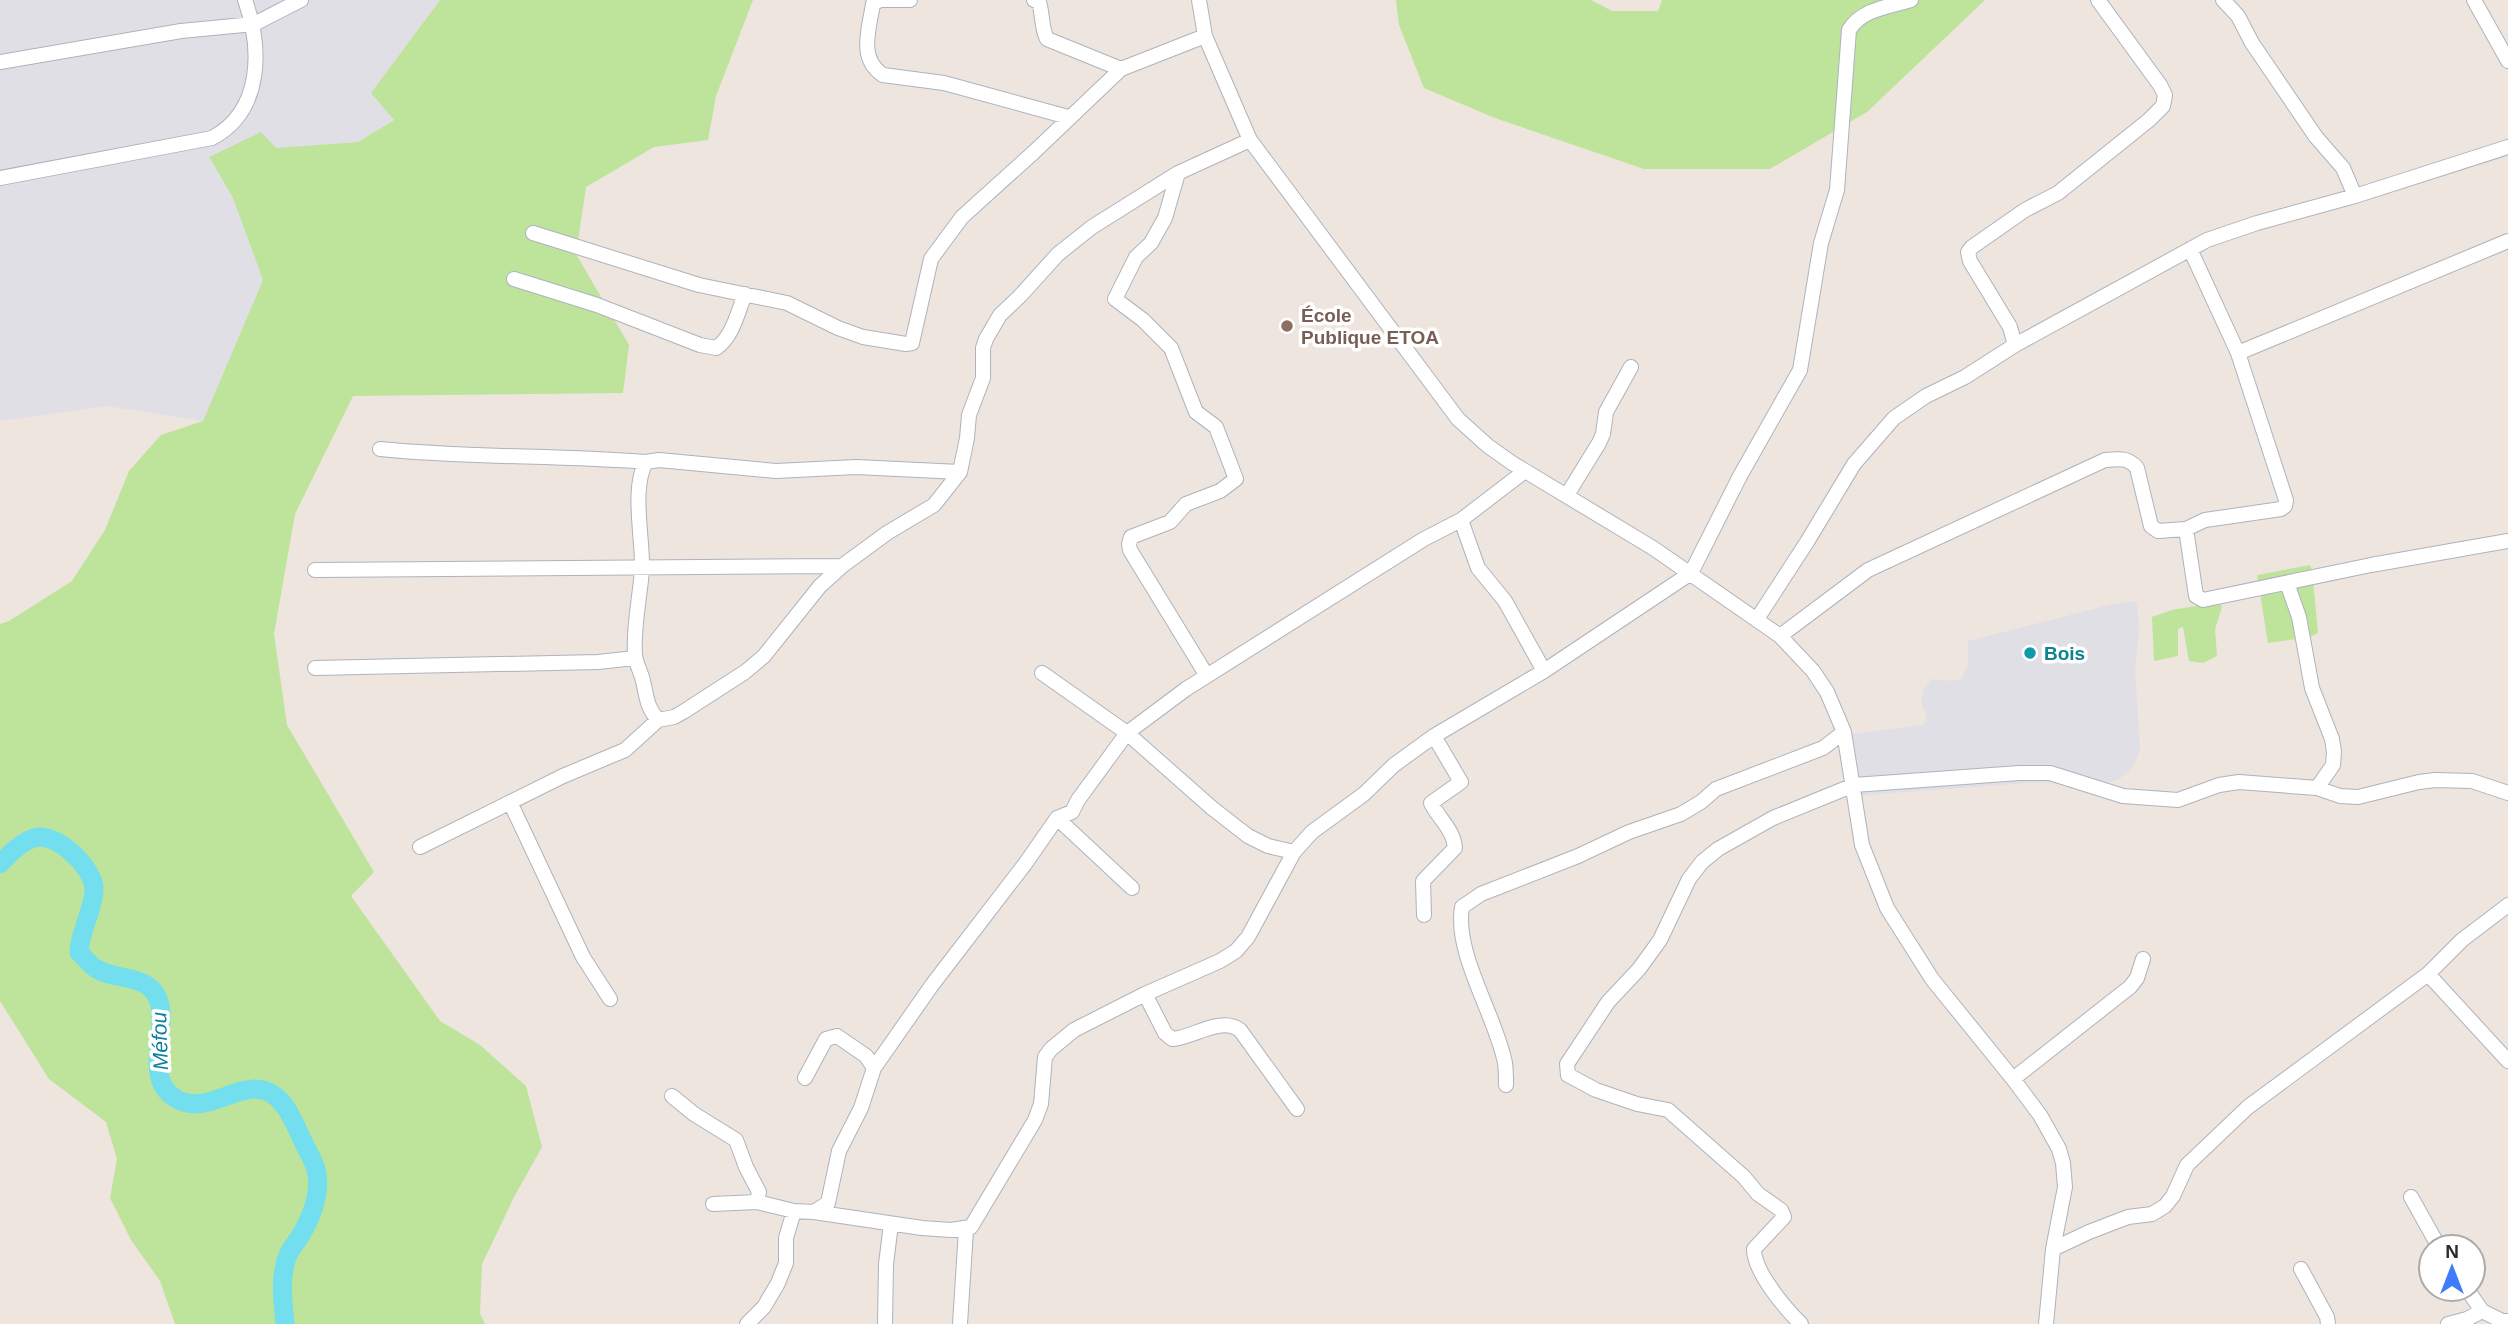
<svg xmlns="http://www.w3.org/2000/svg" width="2508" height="1324" font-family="Arial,sans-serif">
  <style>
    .industrial { fill: #e0dfe6 }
    .green { fill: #bee39b }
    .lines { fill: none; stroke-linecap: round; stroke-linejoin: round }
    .river { stroke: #72deee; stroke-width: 19 }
    .minor-casing { stroke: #aeb3bc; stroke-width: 16 }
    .minor { stroke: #fff; stroke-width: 14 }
    .education-dot { fill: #8d6e63; stroke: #fff; stroke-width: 2.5 }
    .culture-dot { fill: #0f9aa8; stroke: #fff; stroke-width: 2.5 }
    .labels { text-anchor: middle; stroke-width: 7; stroke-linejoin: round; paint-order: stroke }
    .education-label { font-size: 19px; font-weight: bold; fill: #785e54; stroke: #fff; text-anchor: start }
    .culture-label { font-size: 19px; font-weight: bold; fill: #0d838f; stroke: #fff; text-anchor: start }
    .water-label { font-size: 21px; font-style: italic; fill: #0e809e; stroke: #fff }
  </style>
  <rect width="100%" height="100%" fill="#ede5de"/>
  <!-- industrial -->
  <path class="industrial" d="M0,0h440l-69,93 23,26 -36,23 -82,6 -67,9 24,41 30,82 -60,141 -96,-15 -107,15z
    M2132,601l5,2 2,27 -4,41 5,77 -4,14 -7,9 -10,8 -17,5 -26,2 -34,-4 -177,13 -3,2 -12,-63 73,-9 4,-7 -6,-16 3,-14 8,-9 21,2 9,-2 6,-14v-24l145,-37z"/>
  <!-- green -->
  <path class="green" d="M440,0h313l-37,96 -8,44 -54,7 -68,40 -10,67 53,91 -6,48 -270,3 -58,118 -21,120 13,91 87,147 -23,24 89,125 40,24 46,41 16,61 -28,50 -32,67 -2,50 5,10h-310l-15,-43 -29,-41 -21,-42 7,-39 -11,-37 -57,-43 -49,-78v-377l9,-3 63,-40 33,-51 24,-59 32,-36 42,-14 60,-141 -30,-82 -24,-41 52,-25 15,16 82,-6 36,-22 -23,-27z
    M1396,0h195l21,11h46l4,-11h323l-118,112 -97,57h-126l-149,-51 -71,-30 -25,-63z
    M2310,565l2,5 6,63 -8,4 -42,6 -11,-68z
    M2219,602l3,5 -7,22 2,27 -14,7 -14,-2 -6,-34 -5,2v27l-24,5 -2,-44 20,-7z"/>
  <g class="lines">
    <!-- river -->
    <path class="river" d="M0,864c9,-10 21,-22 34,-26 22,-7 60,30 60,51 0,20 -14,41 -15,63 5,5 9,11 15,15 19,15 53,5 64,32 11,27 -14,76 14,97 39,29 77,-35 112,9 10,13 18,37 27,52 14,25 4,53 -9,76 -4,8 -11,14 -14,22 -9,22 -5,47 -3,69"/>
    <defs>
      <path id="minor" d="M910,0h-30l-7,4c-4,25 -15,55 10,71l61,8 124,34
        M1034,0l5,2c4,13 2,25 8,37l74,30
        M1199,0l6,36 45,104 208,279 30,27 24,17 141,85 127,88 33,35 14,21 17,40 18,113 25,63 45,71 81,100 27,36 19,34 4,14 2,24 -12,62 -7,75
        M2223,0l15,16 14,27 64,94 27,31 12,28
        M2474,0l34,61
        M0,62l181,-31 73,-7 47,-24
        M1178,173l-13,45 -14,25 -15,14 -21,42 28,21 28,28 25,64 20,15 20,52 -16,12 -34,13 -16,18 -39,15 -2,7 1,6 77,126
        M0,178l212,-40c51,-27 50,-90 33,-138
        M533,233l166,52 88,18 51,25 25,9 43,7 6,-1 19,-84 31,-42 72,-65 87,-83 84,-33
        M514,279l83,26 103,40 16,3c17,-11 22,-37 29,-54
        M2015,345l-5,-18 -40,-66 -2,-9 4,-5 53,-37 33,-17 91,-73 14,-14 2,-11 -5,-10 -62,-85
        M2238,353l270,-112
        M380,449c88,9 177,6 266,13
        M1567,495l32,-52 4,-9 3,-22 25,-45
        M2186,529l10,67 7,4 168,-35 137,-24
        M315,570l527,-4
        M2287,583l12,34 13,71 20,51 2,13 -1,13 -16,23
        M1757,619l50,-77 47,-78 40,-46 32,-22 39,-19 50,-32 192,-105 50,-17 98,-27 153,-49
        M1780,636l88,-66 237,-110c13,-1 23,-3 32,8l14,58 7,5 28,-2 19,-9 76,-11 4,-3 1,-6 -48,-147 -48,-104
        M315,668l283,-6 37,-4
        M1544,671l147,-98 49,-97 60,-106 21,-127 16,-53 12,-160c13,-21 39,-23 62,-30
        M1042,673l85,60 59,-44 238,-150 37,-19 64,-49
        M658,720c-12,-14 -11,-23 -15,-39 -2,-9 -7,-17 -8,-26 -2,-29 5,-57 7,-86 1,-31 -11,-81 4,-107l13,-2 117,11 80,-4 104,5
        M510,802l73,155 27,42
        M420,847l143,-71 62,-26 33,-30 16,-3 9,-5 62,-40 19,-16 56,-70 22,-20 45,-33 47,-28 26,-33 7,-34 2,-23 14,-37v-30l3,-9 14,-24 20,-19 38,-42 34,-27 86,-54 72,-33
        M1132,888l-75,-70 15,-6 6,-12 49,-67 85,75 36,28 20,10 26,6
        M1424,915l-1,-34 32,-33c-1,-18 -16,-29 -24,-45l30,-21 -27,-46
        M2428,974l80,87
        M1145,994l20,39 7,6c21,-1 48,-23 68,-9l57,79
        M805,1078l21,-39 11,-3 29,20 8,12
        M2013,1079l117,-92 7,-9 6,-19
        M1506,1085c0,-7 0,-15 -1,-22 -9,-47 -51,-109 -43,-156l19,-13 97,-38 51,-24 52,-18 20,-12 15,-13 107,-41 21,-16
        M672,1096l22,18 42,26 10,27 13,25 -2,10
        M2411,1197l28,50
        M713,1204l44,-2 37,9 20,1 108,16 29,2 20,-3 64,-107 6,-16 4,-47 6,-8 23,-19 71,-36 75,-33 16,-10 12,-14 46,-85 18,-20 52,-38 30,-29 40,-29 110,-65 -39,-70 -27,-33 -17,-48
        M814,1212l14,-9 11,-52 22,-43 13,-40 58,-83 93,-121 32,-46
        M2053,1249l36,-17 39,-15 24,-3 13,-8 8,-10 14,-31 61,-58 180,-133 34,-34 46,-35
        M2301,1269l26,48 1,7
        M2467,1289l15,22
        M747,1324l17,-17 14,-24 8,-20v-25l8,-27
        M885,1324l1,-60 5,-40
        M960,1324l6,-94
        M1801,1324c-16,-16 -47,-52 -47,-75l30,-32 -3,-7 -23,-16 -14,-17 -76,-67 -31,-6 -41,-14 -28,-15 -1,-11 41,-62 31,-33 21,-29 29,-61 13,-17 16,-13 55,-31 81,-33 165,-12h31l73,23 55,4 41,-15 20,-3 78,6 23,8 18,1 61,-15 16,-2 37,1 36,12
        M2448,1324l19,-5 15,-8 20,10h6"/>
    </defs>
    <!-- minor casing -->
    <use href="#minor" class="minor-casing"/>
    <!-- minor -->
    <use href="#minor" class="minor"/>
  </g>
  <!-- markers -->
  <circle class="education-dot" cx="1287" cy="326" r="7"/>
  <circle class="culture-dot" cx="2030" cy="653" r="7"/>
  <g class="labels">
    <!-- education labels -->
    <g class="education-label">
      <text x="1301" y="322">École<tspan x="1301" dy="22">Publique ETOA</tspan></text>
    </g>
    <!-- culture labels -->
    <g class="culture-label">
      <text x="2044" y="660">Bois</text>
    </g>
    <!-- water labels -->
    <g class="water-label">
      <text transform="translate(160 1041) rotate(-92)" y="7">Méfou</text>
    </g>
  </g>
  <!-- north arrow -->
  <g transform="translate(2452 1268)"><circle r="33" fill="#ffffff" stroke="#ababab" stroke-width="2"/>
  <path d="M0-5L12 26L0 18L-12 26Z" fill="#407bf9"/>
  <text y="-10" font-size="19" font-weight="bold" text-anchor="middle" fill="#2c2c2c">N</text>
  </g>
</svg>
